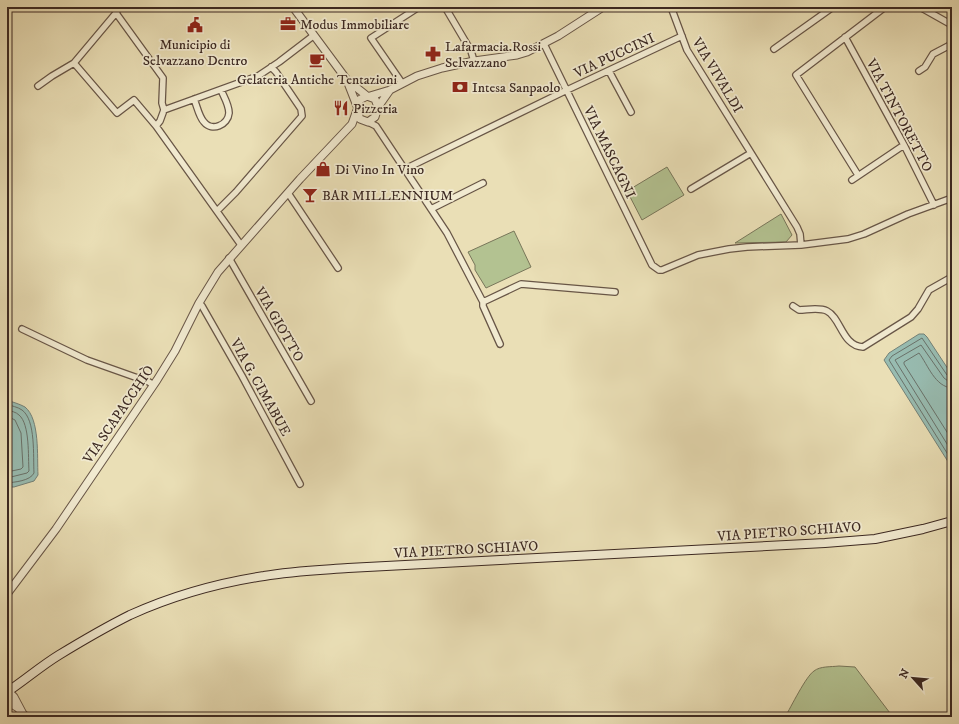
<svg xmlns="http://www.w3.org/2000/svg" width="959" height="724" font-family="'IM FELL DW Pica',serif">
  <style>
    .green { fill: #b3c291; stroke: #78765a }
    .water { fill: #98bcb1; stroke: #738178 }
    .lines { fill: none; stroke-linecap: round; stroke-linejoin: round }
    .shore { stroke: #6a726a; stroke-width: 1 }
    .minor-casing { stroke: #685647; stroke-width: 8 }
    .tertiary-casing { stroke: #685647; stroke-width: 9 }
    .secondary-casing { stroke: #3c2922; stroke-width: 10 }
    .minor { stroke: #f1ead0; stroke-width: 5.5 }
    .tertiary { stroke: #f1ead0; stroke-width: 7 }
    .secondary { stroke: #f1ead0; stroke-width: 8 }
    .labels { text-anchor: middle; stroke-width: 3.5; stroke-linejoin: round; paint-order: stroke }
    .poi-label { font-size: 14px; fill: #3c2922; stroke: #f1ead0; text-anchor: start }
    .street-label { font-size: 14px; fill: #3c2922; stroke: #f1ead0 }
  </style>
  <rect width="100%" height="100%" fill="#eadfb6"/>
  <filter id="stains"><feTurbulence type="fractalNoise" baseFrequency=".005" numOctaves="4"/><feColorMatrix values="0 0 0 0 .2 0 0 0 0 .09 0 0 0 0 .02 0 0 0 .5 -.17"/></filter>
  <radialGradient id="worn" r=".72"><stop offset=".6" stop-color="#630" stop-opacity="0"/><stop offset="1" stop-color="#630" stop-opacity=".3"/></radialGradient>
  <!-- green -->
  <path class="green" d="M667,167l17,28 -42,25 -15,-29z
    M781,214l11,21 -6,7 -51,1z
    M514,231l17,36 -45,21 -11,-18v-5l-7,-13z
    M839,666l16,1 38,50h-108c6,-10 21,-41 29,-46 6,-5 17,-4 25,-5z"/>
  <!-- water -->
  <path class="water" d="M919,334h5l3,3 25,38v93l-68,-108 5,-7z
    M7,400c5,2 13,4 18,7 15,12 12,50 13,68l-4,6 -20,6h-7z"/>
  <g class="lines">
    <!-- shore -->
    <path class="shore" d="M952,377l-5,-2 -25,-37 -30,18 -3,4 63,101
      M952,382l-4,-1 -4,-3 -23,-33 -26,15 57,92
      M952,388c-17,-1 -24,-23 -33,-35l-15,9v2l48,76
      M7,404c4,2 11,3 15,6 14,10 11,47 12,63 -4,8 -19,9 -27,10
      M7,410c4,1 9,2 12,5 11,9 9,42 10,56l-2,2 -20,5
      M7,416l8,4 6,13 2,34 -2,2 -14,3"/>
    <defs>
      <path id="minor" d="M445,7l26,44 3,10
        M671,7l16,43 110,177 3,7 1,11
        M920,7l32,18
        M116,13l47,65 -1,25 2,7 -4,11 -4,5 85,119
        M845,37l59,108 30,60
        M544,44l108,221 7,5h3l36,-15 31,-6 18,-2 54,-2 47,-6 16,-5 44,-20 44,-16
        M774,49l59,-42
        M74,63l43,50 17,-13 22,26
        M609,71l22,41
        M919,71l6,-4 8,-13 19,-10
        M402,83l-31,-45 48,-31
        M38,86l14,-10 22,-13 42,-50 3,-6
        M194,99c3,7 5,18 10,23 8,10 24,3 25,-9 0,-8 -5,-16 -8,-23
        M164,110l94,-34 21,-14 34,-26
        M368,122l8,4 71,107 36,69v4l17,38
        M405,169l162,-79 115,-54
        M858,175l-62,-100 89,-68
        M852,180l52,-35
        M691,189l60,-36
        M288,193l50,75
        M431,209l52,-26
        M217,211l19,-19 66,-76 -1,-7 -25,-37 -5,-5
        M229,258l82,143
        M483,302l38,-18 94,8
        M199,303l3,3 40,70 58,108
        M793,306l6,4c8,0 20,-3 28,1 14,7 15,35 36,36l48,-30 7,-8 11,-19 23,-13
        M22,329l65,31 62,22 4,3"/>
      <path id="tertiary" d="M293,7l54,73 20,16
        M348,83l9,23
        M367,96l8,3 3,8 -3,10 -7,5 -8,-3 -3,-8 2,-11z
        M370,96l20,-6 27,-14 25,-8 32,-7 43,-6 10,-3 31,-16 45,-29
        M378,107l12,-17
        M7,594l49,-65 101,-149 18,-29 24,-48 19,-31 82,-93 52,-55 5,-14
        M8,691l6,6 8,15
        M7,701l11,7 8,9"/>
      <path id="secondary" d="M7,692c18,-12 34,-26 52,-37 23,-14 47,-28 71,-40 42,-19 88,-32 134,-39 27,-5 56,-6 84,-8l477,-25 50,-4 48,-10 29,-8"/>
    </defs>
    <!-- minor casing -->
    <use href="#minor" class="minor-casing"/>
    <!-- tertiary casing -->
    <use href="#tertiary" class="tertiary-casing"/>
    <!-- secondary casing -->
    <use href="#secondary" class="secondary-casing"/>
    <!-- minor -->
    <use href="#minor" class="minor"/>
    <!-- tertiary -->
    <use href="#tertiary" class="tertiary"/>
    <!-- secondary -->
    <use href="#secondary" class="secondary"/>
  </g>
  <!-- icons -->
  <defs>
    <symbol id="office-bare" viewBox="-9 -9 18 18"><path d="M-6-3h4V-5.5h4V-3h4V5H-6ZM-1-4.5V-3h2v-1.5ZM-6 0V1H6V0Z" fill="#8f2418" stroke="#f1ead0" stroke-width="2.5" paint-order="stroke"/></symbol>
    <symbol id="civic-bare" viewBox="-9 -9 18 18"><path d="M-.6-6.5H3V-4.5H.6V-3L4-1V1h2V6H-6V1h2V-1L-.6-3ZM-1.2 2.5V6h2.4V2.5Z" fill="#8f2418" stroke="#f1ead0" stroke-width="2.5" paint-order="stroke"/></symbol>
    <symbol id="pharmacy-bare" viewBox="-9 -9 18 18"><path d="M-2-6h4v4h4v4h-4v4h-4v-4h-4v-4h4Z" fill="#8f2418" stroke="#f1ead0" stroke-width="2.5" paint-order="stroke"/></symbol>
    <symbol id="cafe-bare" viewBox="-9 -9 18 18"><path d="M-5.5-4.5H6V0H3Q3 3.5 0 3.5H-2.5Q-5.5 3.5-5.5 0ZM3-3.2v2h1.7v-2ZM-6 4.5H4V6H-6Z" fill="#8f2418" stroke="#f1ead0" stroke-width="2.5" paint-order="stroke"/></symbol>
    <symbol id="bank-bare" viewBox="-9 -9 18 18"><path d="M-6-4H6V4H-6ZM0-2.3a2.3 2.3 0 1 0 0 4.6a2.3 2.3 0 1 0 0-4.6Z" fill="#8f2418" stroke="#f1ead0" stroke-width="2.5" paint-order="stroke"/></symbol>
    <symbol id="restaurant-bare" viewBox="-9 -9 18 18"><path d="M-5-6h1v4h1v-4h1v4h1v-4h1v5L-1.5 .5V6h-2V.5L-5-1ZM5-6V6H3V1.5H1.5Q1.5-4 5-6Z" fill="#8f2418" stroke="#f1ead0" stroke-width="2.5" paint-order="stroke"/></symbol>
    <symbol id="shop-bare" viewBox="-9 -9 18 18"><path d="M-5-2.5h2.3a2.7 3.5 0 0 1 5.4 0H5L5.5 6h-11ZM-1.5-2.5h3a1.5 2.3 0 0 0-3 0Z" fill="#8f2418" stroke="#f1ead0" stroke-width="2.5" paint-order="stroke"/></symbol>
    <symbol id="bar-bare" viewBox="-9 -9 18 18"><path d="M-6-5H6L.8 .8V4.5H3.5V6h-7V4.5H-.8V.8Z" fill="#8f2418" stroke="#f1ead0" stroke-width="2.5" paint-order="stroke"/></symbol>
  </defs>
  <g fill-rule="evenodd">
    <use href="#office-bare" x="277" y="13" width="22" height="22"/>
    <use href="#civic-bare" x="184" y="14" width="22" height="22"/>
    <use href="#pharmacy-bare" x="422" y="43" width="22" height="22"/>
    <use href="#cafe-bare" x="306" y="49" width="22" height="22"/>
    <use href="#bank-bare" x="449" y="76" width="22" height="22"/>
    <use href="#restaurant-bare" x="330" y="97" width="22" height="22"/>
    <use href="#shop-bare" x="312" y="158" width="22" height="22"/>
    <use href="#bar-bare" x="299" y="184" width="22" height="22"/>
  </g>
  <g class="labels">
    <!-- poi labels -->
    <g class="poi-label">
      <text x="300" y="29">Modus Immobiliare</text>
      <text x="195" y="49" text-anchor="middle">Municipio di<tspan x="195" dy="16">Selvazzano Dentro</tspan></text>
      <text x="445" y="51">Lafarmacia.Rossi<tspan x="445" dy="16">Selvazzano</tspan></text>
      <text x="317" y="84" text-anchor="middle">Gelateria Antiche Tentazioni</text>
      <text x="472" y="92">Intesa Sanpaolo</text>
      <text x="353" y="113">Pizzeria</text>
      <text x="335" y="174">Di Vino In Vino</text>
      <text x="322" y="200">BAR MILLENNIUM</text>
    </g>
    <!-- street labels -->
    <g class="street-label">
      <text transform="translate(614 55) rotate(-25)" y="5">VIA PUCCINI</text>
      <text transform="translate(718 75) rotate(59)" y="5">VIA VIVALDI</text>
      <text transform="translate(900 115) rotate(62)" y="5">VIA TINTORETTO</text>
      <text transform="translate(610 152) rotate(64)" y="5">VIA MASCAGNI</text>
      <text transform="translate(280 324) rotate(60)" y="5">VIA GIOTTO</text>
      <text transform="translate(261 387) rotate(61)" y="5">VIA G. CIMABUE</text>
      <text transform="translate(118 414) rotate(-56)" y="5">VIA SCAPACCHIÒ</text>
      <text transform="translate(789 531) rotate(-4)" y="5">VIA PIETRO SCHIAVO</text>
      <text transform="translate(466 549) rotate(-3)" y="5">VIA PIETRO SCHIAVO</text>
    </g>
  </g>
  <!-- margin -->
  <rect width="959" height="724" fill="none" stroke="#eadfb6" stroke-width="24"/>
  <rect x="8" y="8" width="943" height="708" fill="none" stroke="#3c2922" stroke-width="2"/>
  <rect x="12" y="12" width="935" height="700" fill="none" stroke="#3c2922"/>
  <!-- north arrow -->
  <g transform="translate(913 678) rotate(297)" stroke="#f1ead0" stroke-width="3" paint-order="stroke">
  <path d="M0-3L7 15L0 10L-7 15Z" fill="#3c2922"/>
  <text y="-6" font-size="11" font-weight="bold" text-anchor="middle" fill="#3c2922">N</text>
  </g>
  <rect width="100%" height="100%" filter="url(#stains)"/>
  <rect width="100%" height="100%" fill="url(#worn)"/>
</svg>
